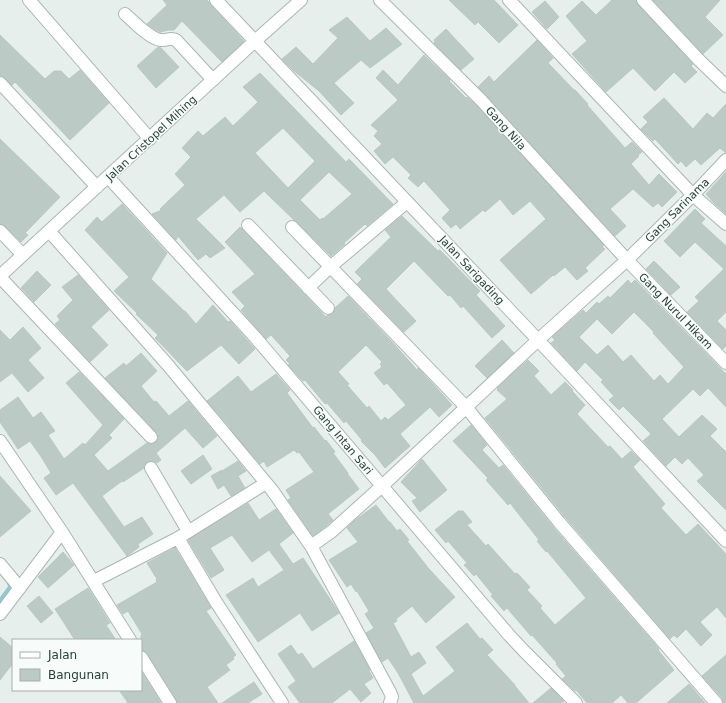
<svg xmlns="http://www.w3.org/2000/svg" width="726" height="703" font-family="'DejaVu Sans',sans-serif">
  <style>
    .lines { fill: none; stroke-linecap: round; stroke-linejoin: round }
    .stream { stroke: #8ec9d4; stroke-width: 4.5 }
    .building { fill: #bbcac4; stroke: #b8c9c2; fill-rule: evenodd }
    .minor-casing { stroke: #a8b8b2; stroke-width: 14 }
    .minor { stroke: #fff; stroke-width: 12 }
    .labels { text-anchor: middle; stroke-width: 3; stroke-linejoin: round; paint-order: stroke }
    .street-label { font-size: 11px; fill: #24423a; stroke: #f7fbf9 }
  </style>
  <rect width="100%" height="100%" fill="#e6efeb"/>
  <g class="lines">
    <!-- stream -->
    <path class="stream" d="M0,601l11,-15 -2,-3"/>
  </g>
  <!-- building -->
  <path class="building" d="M163,0h44l4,5 33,36 -22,21 -40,-41 -8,9h-6l-7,2 -5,-2 -9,-6 20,-19z
    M449,0h45l24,25 -19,18 -21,-21 -3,3z
    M612,0h24l2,5 55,59 -2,2 6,6 -12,11 -11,-11 -19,19 -22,-23 -27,24 -34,-38 15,-13 -21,-25 16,-15 14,14z
    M653,0h67l-15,17 18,18 -20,19z
    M545,1l14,16 -12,12 -15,-17z
    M347,17l23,24 16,-13 16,16 -32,24 -9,-8 -27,23 20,20 -13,12 -22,-24 -25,-20 -12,-12 14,-12 17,17 25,-26 -9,-8z
    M446,29l28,30 -13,11 -27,-27 1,-1 -1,-2z
    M0,35l45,44 9,-8h7l8,8 11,-9 29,33 -39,37 -55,-58 -3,3 -7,-7 -5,-2z
    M537,40l16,18 -5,5 26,27h1l13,14 -1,1 38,43 7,-6 10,10 -4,3 1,1 -8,8 18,21 10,-11 18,18 -15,15 -4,-4 -5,4 -20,-18 -23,20 16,17 -11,10 -137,-149 11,-11 5,6z
    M158,47l3,1 18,19 -23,21 -19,-22z
    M424,55l26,25 -1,1 17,17 1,-1 9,8 128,140 -2,2 3,2 -20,19 3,3 -11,9 -12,-13 -11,9 -1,-1 -22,19 -31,-34 46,-41 -16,-18 -17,14 -13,-16 -15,13 -2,-2 -23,19 -4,-5 -5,4 -9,-10 8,-8 -26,-29 -6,6 -10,-9 3,-3 -18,-18 -8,7 -11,-13 8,-7 -8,-8 4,-5 -7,-6 27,-25 -22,-22 7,-8 15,15z
    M260,73l86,89 3,-3 44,45 -26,22 -2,-2 -21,19 1,1 -14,12 -34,-34 -3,-2 -30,-29 -24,21 -16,-17 -28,24 29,29 -15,10 -4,-4 -8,6 -20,-24 -2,4 -24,-26 10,-4 -2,-1 25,-24 -10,-11 16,-17 -9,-9 16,-17 5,5 22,-19 8,9 25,-24 -15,-15zM283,128l32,33 -27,27 -33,-35zM329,172l23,22 -29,25 -1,-1 -2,2 -20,-20z
    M664,98l29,31 14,-16 6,5 13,-14v49l-6,-5 -19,17 -6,-6 -9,8 -5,-6 -3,3 -23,-25 -2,2 -12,-12 7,-7 -5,-5z
    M0,139l60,58 -35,36 3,2 -7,7 -16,-16 -5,-2z
    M726,172v42l-12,-11 -8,-9z
    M122,204l45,49 -16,26 33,32h1l11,13 17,-19 15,17 2,-1 25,28 -16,15 -18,-19 -34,26 -32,-33 3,-3 -22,-21 1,-1 -23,-22 15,-14 -44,-47 12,-13 5,5z
    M695,209l10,10 -4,4 25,23v66l-9,9 9,9v16l-3,3 -36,-37 12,-11 -4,-4 29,-28 -29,-27 -15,15 -16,-16z
    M402,216l36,35 2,-1 40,41 -4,4 29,31 -13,12 -29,-32 -2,2 -11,-13 -2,1 -34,-35 -28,28 30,32 -12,11 -47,-48 5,-5 -7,-7 36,-35 -6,-7z
    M240,227l86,90 2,-2 5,-1 2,-6 13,-12 45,47 24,27 1,-2 14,15 20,22 -13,12 -9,-10 -30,27 10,12 -25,22 -10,-13 -14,-14 1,-1 -16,-19 -2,2 -17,-20 -2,1 -20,-24 -2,1 -15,-16 2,-1 -4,-4 4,-4 -19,-21 -5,4 -25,-29 4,-4 -13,-14 23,-18 -30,-32zM366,345l16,17 -2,2 2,3 -8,6 10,12 3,-2 19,22 -18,15 -3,-3 -4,4 -12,-15 -2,2 -20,-23 2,-1 -11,-12z
    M654,261l26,26 -9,8 -25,-26z
    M37,271l14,14 -17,17 -13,-14z
    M78,275l31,35 -18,17 17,18 -18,17 -35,-38 5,-4 -3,-4 16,-16 -11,-13z
    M628,280l3,4 4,-4 91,94v33l-18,-19 -8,8 -7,-7 -31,30 17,18 23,-22 15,14 -7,7 16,16v58l-29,-29 7,-6 -16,-17 -6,6 -7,-7 -9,9 -23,-25 8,-7 -28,-28 -4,4 -10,-10 5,-4 -13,-14 2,-2 -18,-18 -8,9 -26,-28 4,-3 -3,-3 31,-27 3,3 11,-11 2,2 9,-8 2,2zM634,312l20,20 -1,1 31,34 -16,17 -8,-9 -6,6 -23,-26 -8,7 -15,-17 -11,10 -18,-18 18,-18 15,15z
    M23,327l18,21 -13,12 16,18 -16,14 -16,-19 -12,9v-52l10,10z
    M502,340l12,13 -27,25 -12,-12z
    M141,353l16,18 -16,15 13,16 2,-1 13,15 19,-15 29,35 -14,12 -18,-20 -29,25 5,7 -4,3 -3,-2h-3l-4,1 -3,3v3l-21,14 -1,-1 -20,15 22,31 18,-10 11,17 -15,10 1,3 -12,9 -54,-73 -17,12 -12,-17 7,-5 -9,-15 -12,-17 -12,8 -18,-27v-12l18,-13 15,21 8,-6 14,19 -7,4 16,24 19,-16 2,2 18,-20 -37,-42 13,-11 45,47 -15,16 3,3 -18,17 14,16 39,-28 2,1h4l3,-2 2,-3v-4l-2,-3 -51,-54 19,-15 2,3z
    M528,360l11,11 -5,5 17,19 14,-13 8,8 -1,1 13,14 -8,9 31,33 2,-1 12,13 9,-8 9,9 -7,7 32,37 -4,4 25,27 12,-11 28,30v64l-9,-11 -17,15 12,13 -11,11 -15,-17 -9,9 -3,-3 -4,4 -105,-122 -50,-62 -30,-37 22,-19 -10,-9 1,-1 -1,-1z
    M276,374l14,16 -3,3 26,35 1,-1 11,14 1,-1 9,12 -2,1 15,20h-1l12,16 -31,25 5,6 -7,6 -13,10 -25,-36 3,-2 -5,-8 28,-18 -15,-20 -2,1 -3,-3 -27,17 -3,-6 -4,3 -27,-32 -4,-6 -22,-25 31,-25 13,16z
    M471,425l16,20 -5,5 17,18 4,-3 50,62 106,122 -1,1 16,20 -38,33h-8l-7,-8 -9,8h-25l-11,-13 -1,1 -13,-12 4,-3 -10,-12 1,-1 -25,-28 -1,1 -24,-28 -3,3 -13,-15 2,-1 -17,-21 -2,2 -10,-11 3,-2 -19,-22 -2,2 -11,-13 23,-19h5l9,11 -5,3 19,21 2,-2 27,30 2,-1 13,14 -3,3 15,16 -2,2 15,17 31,-27 -39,-47 -1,1 -9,-11 2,-1 -29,-37 -2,2 -22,-25 2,-2 -35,-37z
    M203,455l9,14 -21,15 -10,-13z
    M422,459l25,31 -27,22 -8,-11 5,-3 -16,-16z
    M238,461l8,10 -8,5 7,12 -14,8 -7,-11 -6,4 -7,-13 11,-6v1z
    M0,476l31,35 -31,26z
    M248,503l11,17 17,-11 17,24 -14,11 14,20 10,-6 36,55 -27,18 -12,-18 -42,29 -32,-47 27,-17 5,9 26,-17 -15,-20 -17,12 -20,-27 -22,13 14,22 -13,8 -23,-38z
    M376,505l13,17h1l7,9 3,-2 9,11 -2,1 22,28 26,28 -29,26 -14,-17 -16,13 1,2 -4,2 18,34 8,-5 7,11 -15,11 12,22 32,-25 -19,-24 31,-24 13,16 2,-1 11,12 -6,5 28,30v1l14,17h-115l-16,-30 -10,-15 -6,4 -16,-29 8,-5 -9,-14 4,-3 -12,-20 -1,1 -5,-8 -4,3 -18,-27 29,-18 -11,-14 7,-7z
    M175,548l36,60 -5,3 30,44 -3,2 1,2 -8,6 4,5 -23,17 11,16h-41l-1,-4 -29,-46 -2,-2 -4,-1v-15l1,-1 -14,-23 -5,3 -6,-9 40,-23 -1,-2 1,-1 -10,-16z
    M63,552l11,13 -26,23 -10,-11z
    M88,588l22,35 -4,2 10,15h-41l-20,-31z
    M39,596l14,17 -12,10 -14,-17z
    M0,637l13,11v15l-13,17z
    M354,641l16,29 -1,1 4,7 -9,6 7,9 -10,9 -11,-13 -18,14h-32l-12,-16 8,-6 -18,-27 13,-9 7,10 4,-2 11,16z
    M726,655v48h-3l-1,-5 -20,-22z
    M141,671l20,32h-33l-9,-13h22z
    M254,682l8,12 -14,9h-26z
    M689,684l16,19h-38z
    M551,688l13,13 -3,2h-28z"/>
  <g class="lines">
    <defs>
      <path id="minor" d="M29,0l121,139
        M216,0l322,340 188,201
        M380,0l101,100 146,160 99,103
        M509,0l184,195 33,29
        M643,0l56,60 27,26
        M125,14c8,7 25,25 36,26 5,1 9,-3 15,0l37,40
        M0,83l97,104
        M108,177l147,160 254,298 16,17 51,51
        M248,225l80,83
        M292,227l174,180 93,115 157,181
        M0,231l23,24
        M49,231l118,133 105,126 39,56 79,146 2,5 -2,6
        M0,276l255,-235 46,-41
        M0,277l151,160
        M308,288l22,-21 77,-65
        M0,441l62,91 68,108
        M151,468l37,63
        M178,538l38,64 66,101
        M311,546l20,-14 51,-46 156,-146 89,-80 66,-65 33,-35
        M0,564l20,24
        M94,581l84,-43 88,-55
        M0,614l62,-82
        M141,657l29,46"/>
    </defs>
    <!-- minor casing -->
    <use href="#minor" class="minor-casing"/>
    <!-- minor -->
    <use href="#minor" class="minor"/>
  </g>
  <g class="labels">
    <!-- street labels -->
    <g class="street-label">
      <text transform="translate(506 128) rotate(48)" y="4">Gang Nila</text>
      <text transform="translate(151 138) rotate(-43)" y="4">Jalan Cristopel Mihing</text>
      <text transform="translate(677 210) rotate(-45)" y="4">Gang Sarinama</text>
      <text transform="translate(472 270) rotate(47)" y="4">Jalan Sarigading</text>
      <text transform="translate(676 311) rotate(46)" y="4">Gang Nurul Hikam</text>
      <text transform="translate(343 440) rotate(50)" y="4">Gang Intan Sari</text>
    </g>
  </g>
  <!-- legend -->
  <rect x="12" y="639" width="130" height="52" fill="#f7fbf9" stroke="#a3b1ad"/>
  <rect x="20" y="652" width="20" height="6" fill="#ffffff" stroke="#a3b1ad"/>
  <text x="48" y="659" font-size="12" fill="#24423a">Jalan</text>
  <rect x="20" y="669" width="20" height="12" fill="#bbcac4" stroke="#a3b1ad"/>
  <text x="48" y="679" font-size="12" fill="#24423a">Bangunan</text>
</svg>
